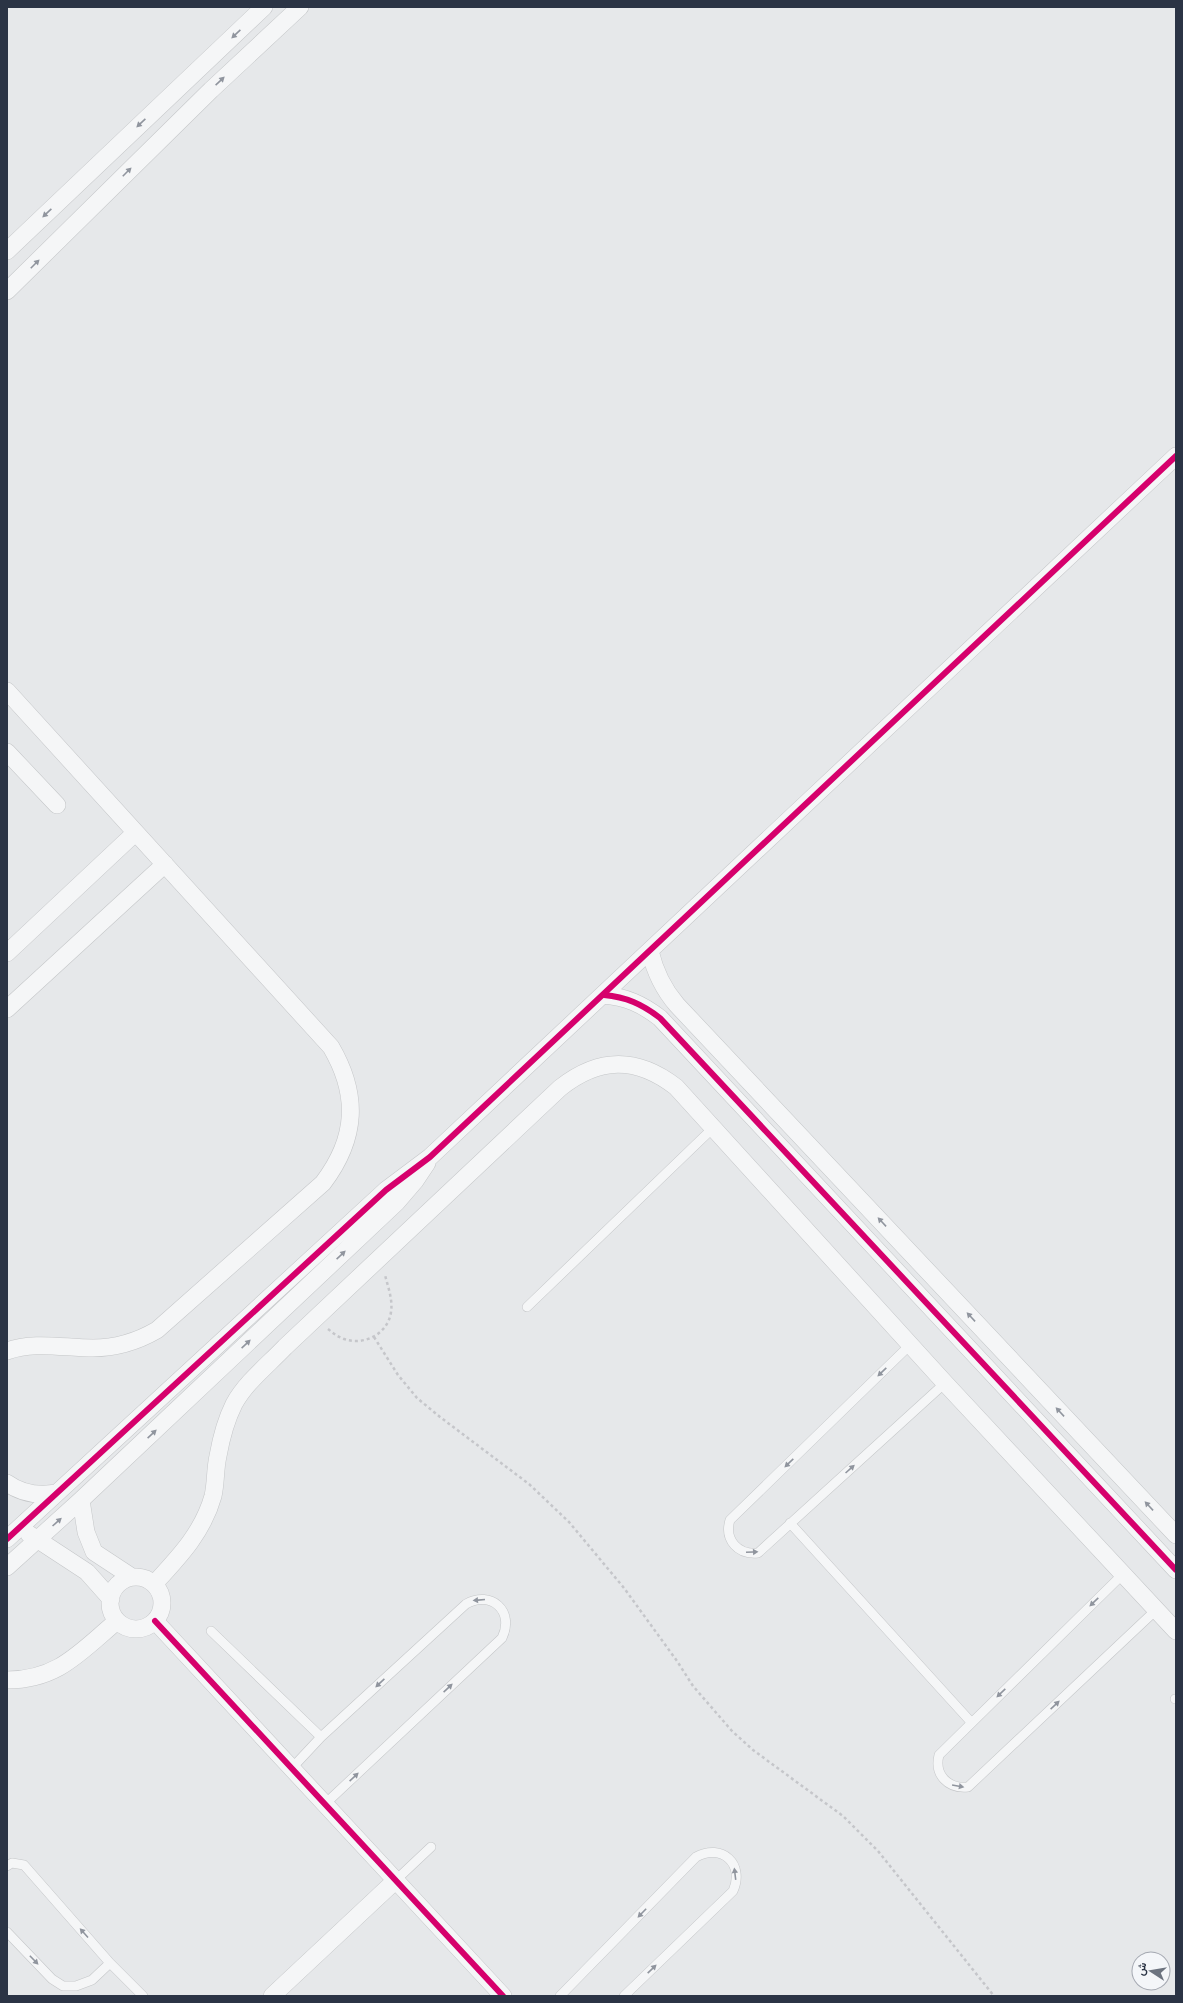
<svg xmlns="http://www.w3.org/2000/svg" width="1183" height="2003" font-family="'Asap Condensed',Vazirmatn,sans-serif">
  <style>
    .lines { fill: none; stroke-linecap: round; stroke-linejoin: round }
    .service-casing { stroke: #c4c6c8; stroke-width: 10 }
    .minor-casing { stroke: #c4c6c8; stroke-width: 18 }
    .path { stroke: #c5c6ca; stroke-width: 2.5; stroke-dasharray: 3 3; stroke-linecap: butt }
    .service { stroke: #f5f6f7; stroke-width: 9 }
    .minor { stroke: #f5f6f7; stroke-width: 17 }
    .cycleway-casing { stroke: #f4f6f9; stroke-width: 8 }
    .cycleway { stroke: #d6006c; stroke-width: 6 }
    .oneway { fill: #90959e }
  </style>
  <rect width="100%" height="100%" fill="#e6e8ea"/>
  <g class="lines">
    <defs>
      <path id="service" d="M527,1307l186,-179
        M910,1345l-180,175c-6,20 8,35 28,33l187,-170
        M790,1523l181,199
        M1122,1575l-183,180c-5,20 9,34 29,32l188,-177
        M211,1631l110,106
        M1175,1699h1
        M292,1768l29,-31 145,-133c25,-14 49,7 36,34l-177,166
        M7,1866l5,-3 12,2 86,98 33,33
        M396,1880l35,-33
        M7,1932l45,47 11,7h13l16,-6 18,-17
        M560,1996l136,-139c26,-14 49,7 37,34l-109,105"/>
      <path id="minor" d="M7,251l257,-244
        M7,291l204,-201 89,-83
        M7,691l324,356c28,48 26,91 -8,136l-166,147c-19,11 -42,18 -64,18 -29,0 -59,-7 -86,3
        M7,752l50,53
        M650,951c5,21 13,38 27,54l499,530
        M7,953l128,-120
        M604,995c22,2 38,9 56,23l516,552
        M7,1009l158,-145
        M7,1483c15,11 32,13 50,10
        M81,1500l5,32 8,20 38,25
        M29,1534l58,38 24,27
        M7,1539l379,-349 44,-33 746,-701
        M7,1567l74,-67 316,-298 18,-21 12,-18
        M110 1603a26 26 0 1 1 52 0a26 26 0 1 1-52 0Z
        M154,1584c25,-27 49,-52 59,-88 3,-13 2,-27 5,-40 3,-17 8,-36 16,-52 12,-22 34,-39 51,-57l275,-259c39,-31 76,-32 116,-1l269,296 231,248
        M155,1621l348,375
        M7,1680c51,0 73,-28 110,-59
        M272,1996l124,-116"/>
    </defs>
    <!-- service casing -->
    <use href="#service" class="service-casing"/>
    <!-- minor casing -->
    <use href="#minor" class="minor-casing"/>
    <!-- path -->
    <path class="path" d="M328,1329c5,4 10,8 16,10 20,7 44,-5 47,-27 2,-12 -3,-25 -6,-37
      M374,1337l24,38 19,23 23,19 89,67 40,38 55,66 53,73 16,25 39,45 21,19 90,66 35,35 116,145"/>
    <!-- service -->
    <use href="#service" class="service"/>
    <!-- minor -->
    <use href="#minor" class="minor"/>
    <defs>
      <path id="cycleway" d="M604,995c22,2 38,9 56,23l516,552
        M7,1539l379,-349 44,-33 746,-701
        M155,1621l348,375"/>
    </defs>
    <!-- cycleway casing -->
    <use href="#cycleway" class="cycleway-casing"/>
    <!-- cycleway -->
    <use href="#cycleway" class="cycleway"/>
  </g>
  <!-- one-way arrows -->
  <defs><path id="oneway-solid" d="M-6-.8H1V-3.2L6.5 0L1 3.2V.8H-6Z"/></defs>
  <g class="oneway">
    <use href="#oneway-solid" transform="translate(236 34) rotate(137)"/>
    <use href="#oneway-solid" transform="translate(220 81) rotate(-43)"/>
    <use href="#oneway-solid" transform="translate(141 123) rotate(137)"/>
    <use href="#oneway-solid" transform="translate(127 172) rotate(-45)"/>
    <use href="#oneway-solid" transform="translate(47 213) rotate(137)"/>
    <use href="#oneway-solid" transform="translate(35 264) rotate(-45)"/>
    <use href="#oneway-solid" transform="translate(882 1222) rotate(-133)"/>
    <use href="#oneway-solid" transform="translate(341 1255) rotate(-43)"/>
    <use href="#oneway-solid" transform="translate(971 1317) rotate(-133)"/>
    <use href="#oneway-solid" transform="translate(246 1344) rotate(-43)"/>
    <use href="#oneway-solid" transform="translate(882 1372) rotate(136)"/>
    <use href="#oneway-solid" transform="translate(1060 1412) rotate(-133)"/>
    <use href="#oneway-solid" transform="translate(152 1434) rotate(-43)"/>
    <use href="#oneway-solid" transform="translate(789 1463) rotate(136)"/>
    <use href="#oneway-solid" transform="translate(850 1469) rotate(-42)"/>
    <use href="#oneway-solid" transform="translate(1149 1506) rotate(-133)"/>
    <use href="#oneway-solid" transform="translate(57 1522) rotate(-42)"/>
    <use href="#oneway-solid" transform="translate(752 1552) rotate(-3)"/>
    <use href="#oneway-solid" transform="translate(479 1600) rotate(175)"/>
    <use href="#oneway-solid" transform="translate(1094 1602) rotate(136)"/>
    <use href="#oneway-solid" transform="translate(380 1683) rotate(137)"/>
    <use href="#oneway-solid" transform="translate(448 1688) rotate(-43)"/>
    <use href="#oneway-solid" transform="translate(1001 1693) rotate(136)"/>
    <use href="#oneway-solid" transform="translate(1055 1705) rotate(-43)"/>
    <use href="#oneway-solid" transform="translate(354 1777) rotate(-43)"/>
    <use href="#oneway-solid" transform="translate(958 1786) rotate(10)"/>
    <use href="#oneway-solid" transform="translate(735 1874) rotate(-97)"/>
    <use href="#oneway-solid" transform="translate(642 1913) rotate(134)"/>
    <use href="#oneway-solid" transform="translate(84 1933) rotate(-132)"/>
    <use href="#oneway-solid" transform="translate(34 1960) rotate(46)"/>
    <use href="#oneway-solid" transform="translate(652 1969) rotate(-44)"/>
  </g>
  <!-- border -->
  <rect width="1183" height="2003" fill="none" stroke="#2b3445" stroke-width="16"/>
  <!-- north arrow -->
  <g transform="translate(1151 1971) rotate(282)"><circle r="19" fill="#f4f6f9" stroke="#a4a8b1"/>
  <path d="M0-3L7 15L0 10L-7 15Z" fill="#6c737f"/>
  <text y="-6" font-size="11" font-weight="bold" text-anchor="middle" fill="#2b3445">ش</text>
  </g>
</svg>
